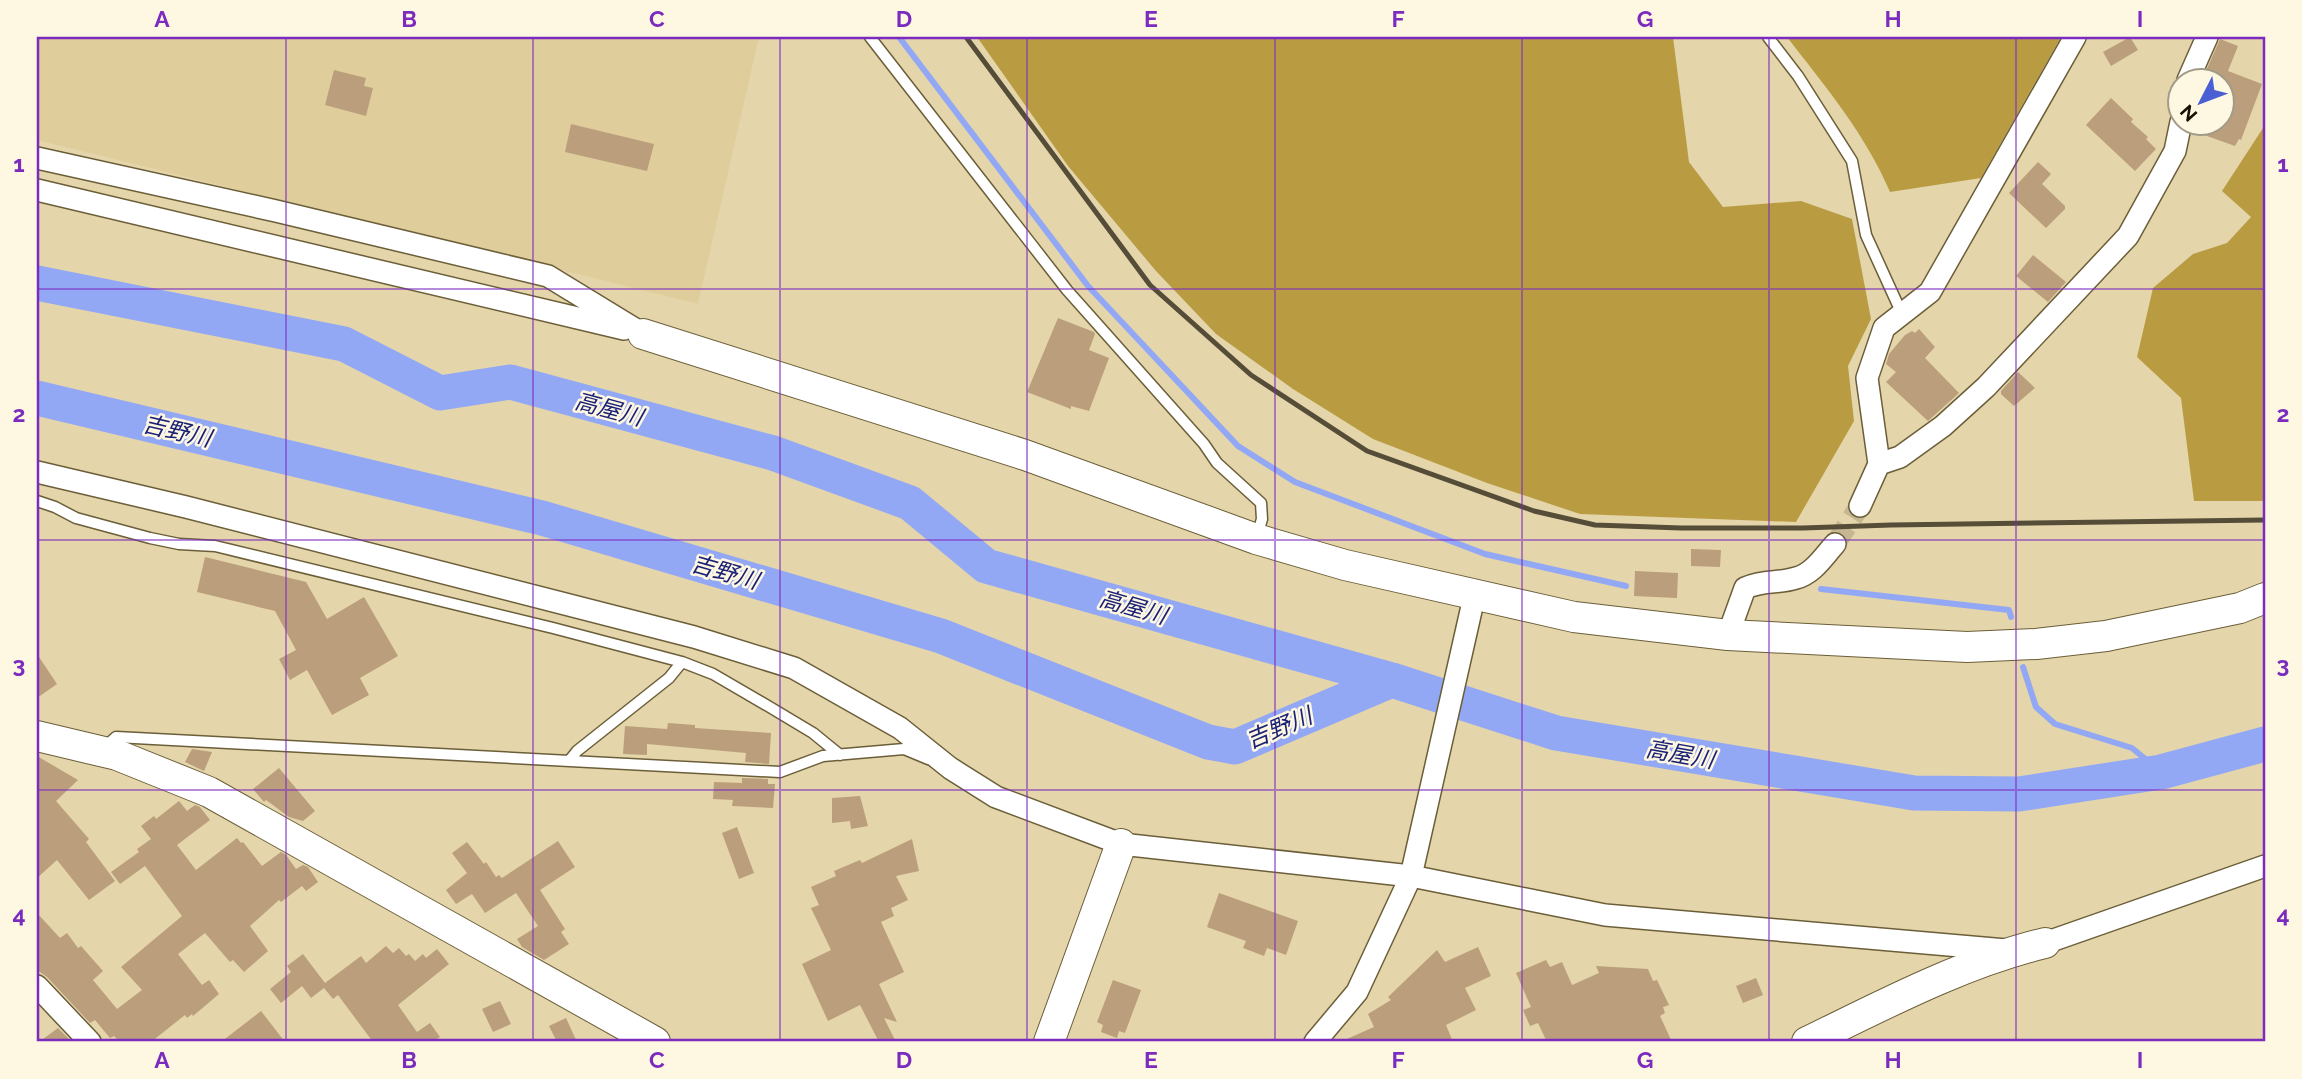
<svg xmlns="http://www.w3.org/2000/svg" width="2302" height="1079" font-family="Raleway,'Noto Sans JP',sans-serif">
  <style>
    .built { fill: #dfce9c }
    .forest { fill: #b99c42 }
    .lines { fill: none; stroke-linecap: round; stroke-linejoin: round }
    .stream { stroke: #92a8f4; stroke-width: 6 }
    .river { stroke: #92a8f4; stroke-width: 35 }
    .building { fill: #bb9e7c }
    .street-tunnel { stroke: #c5b792; stroke-width: 21; stroke-dasharray: 21 10; stroke-linecap: butt }
    .lane-casing { stroke: #6b5e38; stroke-width: 13 }
    .street-casing { stroke: #6b5e38; stroke-width: 24 }
    .secondary-casing { stroke: #6b5e38; stroke-width: 32 }
    .lane { stroke: #fff; stroke-width: 10 }
    .street { stroke: #fff; stroke-width: 21 }
    .secondary { stroke: #fff; stroke-width: 30 }
    .rail { stroke: #554d37; stroke-width: 5 }
    .grid { fill: none; stroke: #7b2cbf; stroke-width: 2; stroke-opacity: 0.55 }
    .labels { text-anchor: middle; stroke-width: 5; stroke-linejoin: round; paint-order: stroke }
    .water-label { font-size: 23px; font-style: italic; fill: #1a2277; stroke: #fef7e1 }
    .neatline { fill: none; stroke: #7b2cbf; stroke-width: 2.5 }
    .grid-label { font-size: 23px; text-anchor: middle; font-weight: bold; fill: #7b2cbf }
  </style>
  <rect width="100%" height="100%" fill="#e4d5ab"/>
  <!-- built -->
  <path class="built" d="M37,37h722l-61,267 -661,-164z"/>
  <!-- forest -->
  <path class="forest" d="M977,37h696l16,125 34,45 78,-6 51,18 19,100 -23,47 6,55 -58,101 -216,-8 -93,-31 -114,-44 -80,-50 -77,-55 -60,-63 -88,-105z
    M1787,37h274l-80,141 -91,14c-24,-57 -65,-106 -103,-155z
    M2265,125v376h-71l-13,-103 -44,-41 16,-69 40,-34 34,-11 24,-26 -29,-26z"/>
  <g class="lines">
    <!-- stream -->
    <path class="stream" d="M899,37l189,249 150,160 57,36 190,72 141,32
      M1821,589l188,21 2,7
      M2023,667l13,40 19,17 77,24 29,24"/>
    <!-- river -->
    <path class="river" d="M37,283l307,61 96,49 70,-11 263,71 137,50 76,63 406,114 164,53 358,60 105,1 142,-22 104,-28
      M37,398l505,120 399,118 267,106 27,5 157,-67"/>
  </g>
  <!-- building -->
  <path class="building" d="M2130,37l8,13 -27,16 -8,-14z
    M2220,39l18,7 -10,25 34,13 -21,56 -2,-1 -4,7 -42,-15 1,-9h28v-42h-20z
    M334,70l32,8 -2,8 9,2 -7,28 -41,-11z
    M2111,98l22,21 -2,3 17,15 -2,2 10,10 -21,22 -49,-46z
    M571,124l83,20 -7,27 -82,-19z
    M2038,162l13,12 -9,10 23,22v3l-19,19 -37,-35z
    M2033,255l33,27 -18,20 -32,-26z
    M1058,318l36,14 1,2 -6,16 20,8 -20,53 -18,-5v3l-44,-17z
    M1919,329l16,18 -10,11 34,35 -31,28 -42,-39 10,-10 -10,-8 3,-10 16,-19 7,-4 3,2z
    M2018,372l17,16 -21,18 -13,-12v-3z
    M1691,549l30,1 -1,17 -29,-1z
    M205,557l101,25 21,37 37,-22 34,59 -38,22 9,17 -37,20 -25,-45 -17,10 -11,-21 17,-9 -21,-39 -78,-19z
    M1635,571l43,2 -1,25 -43,-2z
    M37,654l20,30 -20,14z
    M668,723l27,2v3l76,5 -2,31 -24,-2 1,-9 -99,-9v11l-24,-1 2,-28 42,3z
    M192,749l20,3 -8,19 -19,-9z
    M37,756l41,24 -22,21 33,38 -3,3 29,39 -26,19 -32,-40 -20,18z
    M279,768l36,43 -12,10 -14,-4 -23,-17 -2,2 -11,-13z
    M742,778l26,1v5h7l-2,24 -41,-2 1,-6 -20,-1 1,-17 28,1z
    M860,796l8,30 -17,3 -1,-8 -18,2v-25z
    M179,801l8,10 8,-6 5,2 10,13 -33,25 19,25 41,-32 4,5 2,-1 19,24 19,-14 5,3 10,14 7,-4 5,2 10,15 -12,9 -4,-5 -21,16 -2,-2 -29,26 18,25 -24,21 -11,-12 -3,2 -25,-29 -27,21 24,31 7,-5 10,14 -26,22 -1,-2 -5,4 -2,-3 -34,27h-31l-6,-6 -4,2 -15,-18 -5,3 -43,-46 -10,-7v-57l23,25 7,-5 11,15 3,-2 22,25 -10,9 24,29 25,-19 -21,-23 61,-51 -37,-50 -25,18 -9,-12 28,-20 -2,-3 14,-10 -10,-13 13,-10 2,3z
    M737,827l17,46 -15,6 -17,-46z
    M912,839l7,32 -23,5 12,24 -17,8 3,8 -13,6 23,50 -25,12 18,38 -13,-4 12,24h-17l-19,-37 -32,16 -26,-57 29,-14 -20,-42 8,-3 -8,-18 25,-11 -2,-5 26,-11 2,3z
    M558,841l17,26 -35,23 25,39 -4,3 8,12 -25,16 -22,-13 -5,-8 21,-13 -22,-33 -31,20 -13,-19 -16,10 -10,-14 21,-17 -15,-20 15,-11 17,22 2,-2 10,15 3,-2 3,3z
    M1219,893l79,28 -12,34 -19,-7 -3,8 -21,-8 3,-7 -39,-14z
    M386,946l7,7 6,-5 7,8 3,-2 6,7 8,-7 3,4 11,-9 12,15 -51,41 19,27 13,-9 10,14 -8,5h-59l-35,-47 -5,4 -9,-11 -13,10 -9,-12 -21,17 -11,-14 21,-17 -4,-6 16,-12 22,29 36,-27 5,7z
    M1478,947l13,29 -26,12 11,22 -30,15 7,17h-113l34,-15 -6,-13 23,-14 -3,-3 49,-47 8,12z
    M1546,960l4,7 12,-5 10,23 27,-12 -3,-7 52,3 5,12 4,-1 12,25 -6,2 2,6 -5,3 12,26h-125l-9,-19 -8,3 -7,-16 8,-3 -15,-34z
    M1756,978l7,17 -20,8 -7,-17z
    M1113,980l28,10 -16,43 -6,-2 -2,7 -16,-6 2,-7 -6,-3z
    M500,1001l11,23 -18,8 -11,-23z
    M261,1011l24,31h-64z
    M566,1018l11,24h-20l-8,-16z
    M58,1028l12,12 -2,2h-29z"/>
  <g class="lines">
    <!-- street-tunnel -->
    <path class="street-tunnel" d="M1835,544l25,-38"/>
    <defs>
      <path id="lane" d="M870,37l197,253 137,154 13,19 44,40 1,16 -5,17
        M1768,37l30,39 54,85 14,74 36,79
        M37,501l18,6 21,11 74,20 29,6 36,2 338,82 129,34 31,12 55,32 45,27 27,22
        M104,748l12,-11 664,35 43,-16 81,-7 24,10
        M569,761l8,-10 92,-73 13,-16"/>
      <path id="street" d="M2188,80l19,-43
        M37,158l239,53 272,65 95,58
        M37,190l587,139
        M1879,464l21,-7 43,-31 43,-39 142,-151 47,-85 6,-29
        M37,472l149,35 508,130 100,31 106,60 50,40 46,29 125,47 290,32 194,39 401,35
        M1860,506l19,-42 -12,-86 17,-50 46,-36 145,-255
        M1728,635l17,-47c20,-9 33,-4 51,-10 17,-4 28,-22 39,-34
        M2045,943l220,-77
        M37,986l53,56
        M1315,1042l42,-50 54,-116 64,-283"/>
      <path id="secondary" d="M643,334l382,121 231,84 89,26 229,52 154,18 239,12 69,-3 70,-8 134,-28 25,-10
        M37,736l80,19 92,37 446,250
        M1049,1042l72,-198
        M1807,1042c76,-37 155,-79 238,-99"/>
    </defs>
    <!-- lane casing -->
    <use href="#lane" class="lane-casing"/>
    <!-- street casing -->
    <use href="#street" class="street-casing"/>
    <!-- secondary casing -->
    <use href="#secondary" class="secondary-casing"/>
    <!-- lane -->
    <use href="#lane" class="lane"/>
    <!-- street -->
    <use href="#street" class="street"/>
    <!-- secondary -->
    <use href="#secondary" class="secondary"/>
    <!-- rail -->
    <path class="rail" d="M966,37l184,248 101,90 116,76 167,60 61,14 86,3h122l88,-3 374,-5"/>
  </g>
  <!-- grid -->
  <path class="grid" d="M286,37v1005M533,37v1005M780,37v1005M1027,37v1005M1275,37v1005M1522,37v1005M1769,37v1005M2016,37v1005M37,289h2228M37,540h2228M37,790h2228"/>
  <g class="labels">
    <!-- water labels -->
    <g class="water-label">
      <text transform="translate(609 409) rotate(15)" y="8">高屋川</text>
      <text transform="translate(177 431) rotate(13)" y="8">吉野川</text>
      <text transform="translate(725 572) rotate(16)" y="8">吉野川</text>
      <text transform="translate(1133 607) rotate(16)" y="8">高屋川</text>
      <text transform="translate(1279 728) rotate(-23)" y="8">吉野川</text>
      <text transform="translate(1680 754) rotate(10)" y="8">高屋川</text>
    </g>
  </g>
  <!-- border -->
  <rect width="2302" height="1079" fill="none" stroke="#fef7e1" stroke-width="77"/>
  <!-- north arrow -->
  <g transform="translate(2201 102) rotate(228)"><circle r="33" fill="#fef7e1" stroke="#a19b88" stroke-width="2"/>
  <path d="M0-5L12 26L0 18L-12 26Z" fill="#4a5fd4"/>
  <text y="-10" font-size="19" font-weight="bold" text-anchor="middle" fill="#151003">N</text>
  </g>
  <rect x="38" y="38" width="2226" height="1002" class="neatline"/>
  <g class="grid-label">
    <text x="162" y="27">A</text>
    <text x="409" y="27">B</text>
    <text x="657" y="27">C</text>
    <text x="904" y="27">D</text>
    <text x="1151" y="27">E</text>
    <text x="1398" y="27">F</text>
    <text x="1645" y="27">G</text>
    <text x="1893" y="27">H</text>
    <text x="2140" y="27">I</text>
    <text x="19" y="172">1</text>
    <text x="2283" y="172">1</text>
    <text x="19" y="422">2</text>
    <text x="2283" y="422">2</text>
    <text x="19" y="673">3</text>
    <text x="2283" y="673">3</text>
    <text x="19" y="923">4</text>
    <text x="2283" y="923">4</text>
    <text x="162" y="1068">A</text>
    <text x="409" y="1068">B</text>
    <text x="657" y="1068">C</text>
    <text x="904" y="1068">D</text>
    <text x="1151" y="1068">E</text>
    <text x="1398" y="1068">F</text>
    <text x="1645" y="1068">G</text>
    <text x="1893" y="1068">H</text>
    <text x="2140" y="1068">I</text>
  </g>
</svg>
